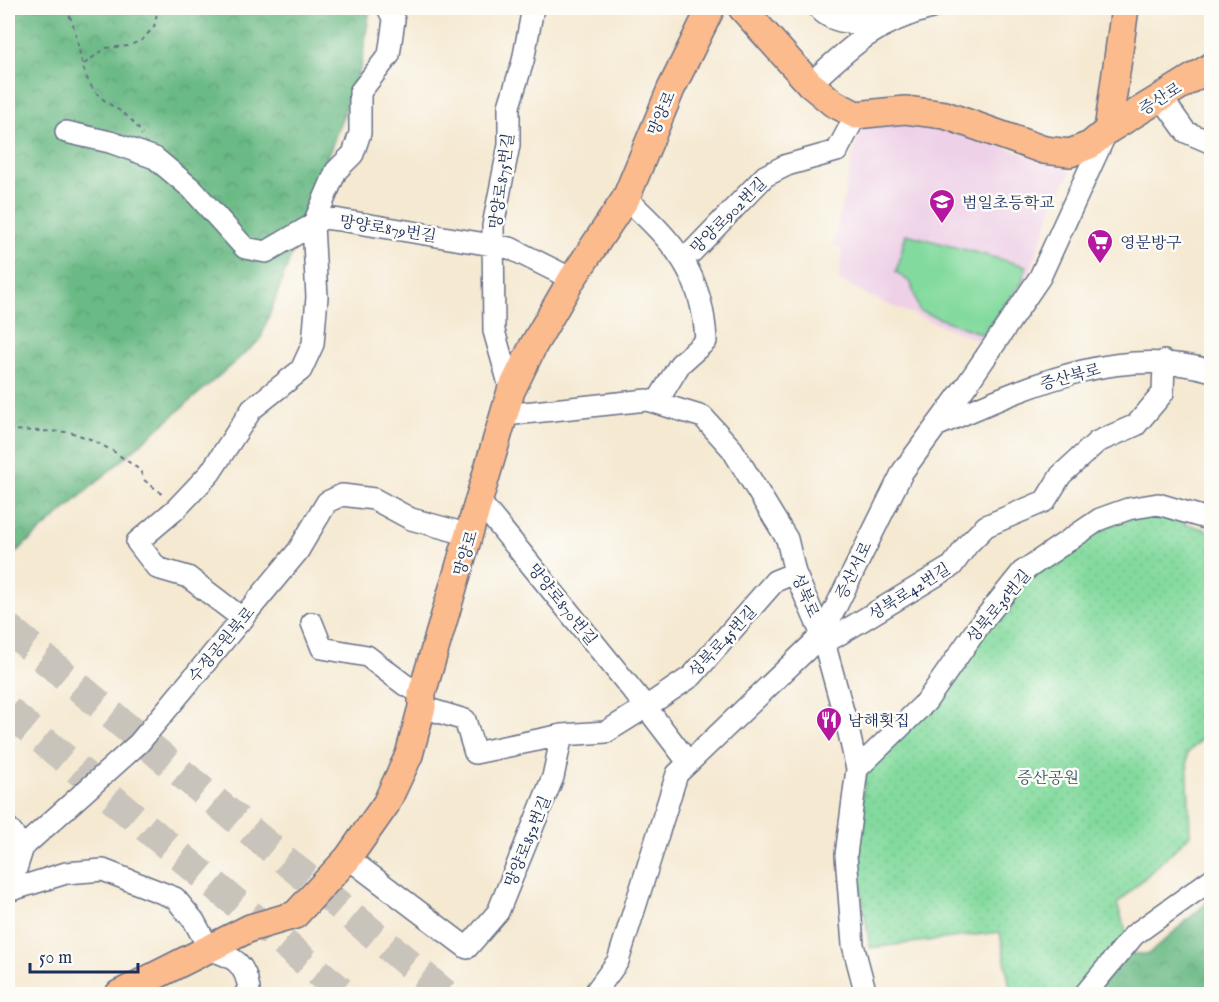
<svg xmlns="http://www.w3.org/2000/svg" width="1219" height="1002" font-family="'IM FELL English','Noto Serif KR',serif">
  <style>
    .built { fill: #eed0e7 }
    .grass { fill: #83da9e; stroke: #4f847e; stroke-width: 1.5 }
    .forest { fill: url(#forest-crowns); stroke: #427472; stroke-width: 1.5 }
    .park { fill: url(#park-dots); stroke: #4f847e; stroke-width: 1.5 }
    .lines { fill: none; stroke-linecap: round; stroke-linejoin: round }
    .highway-tunnel { stroke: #c9c4bb; stroke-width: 30; stroke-dasharray: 30 15; stroke-linecap: butt }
    .minor-casing { stroke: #677087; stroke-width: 24 }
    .major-casing { stroke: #677087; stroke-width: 30 }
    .path { stroke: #677087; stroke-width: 2; stroke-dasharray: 4.5 4.5; stroke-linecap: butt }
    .minor { stroke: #fff; stroke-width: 21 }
    .major { stroke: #fbbb8d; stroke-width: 27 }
    .labels { text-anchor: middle; stroke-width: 5; stroke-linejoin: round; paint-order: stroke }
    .street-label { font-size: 16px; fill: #1b2f5e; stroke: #fdfcf7 }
    .poi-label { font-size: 16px; fill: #1b2f5e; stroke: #fdfcf7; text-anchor: start }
    .park-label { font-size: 16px; fill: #355a6e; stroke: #fdfcf7 }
  </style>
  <defs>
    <pattern id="forest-crowns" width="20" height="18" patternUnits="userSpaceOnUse" patternTransform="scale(1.5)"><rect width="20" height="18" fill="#6aba85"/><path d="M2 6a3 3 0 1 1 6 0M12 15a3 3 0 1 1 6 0" fill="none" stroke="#569870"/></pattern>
    <pattern id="park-dots" width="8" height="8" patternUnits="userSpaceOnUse" patternTransform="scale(1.5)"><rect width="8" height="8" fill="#83da9e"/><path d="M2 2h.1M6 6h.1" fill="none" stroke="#71bb8a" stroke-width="1.8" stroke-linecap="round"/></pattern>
  </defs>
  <rect width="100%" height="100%" fill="#fdfcf7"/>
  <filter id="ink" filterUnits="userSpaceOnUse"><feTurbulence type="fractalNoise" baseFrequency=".0167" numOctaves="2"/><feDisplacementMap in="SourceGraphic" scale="12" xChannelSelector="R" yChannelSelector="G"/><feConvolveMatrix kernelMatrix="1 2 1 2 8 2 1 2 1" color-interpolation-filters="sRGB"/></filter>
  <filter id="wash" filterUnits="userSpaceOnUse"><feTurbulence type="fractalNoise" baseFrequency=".008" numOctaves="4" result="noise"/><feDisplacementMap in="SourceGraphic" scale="24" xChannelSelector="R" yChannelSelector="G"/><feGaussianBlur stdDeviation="1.35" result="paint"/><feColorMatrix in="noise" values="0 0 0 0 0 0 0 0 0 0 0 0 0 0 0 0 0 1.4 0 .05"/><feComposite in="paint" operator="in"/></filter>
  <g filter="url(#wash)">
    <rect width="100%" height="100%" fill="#f5e9d2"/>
    <!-- built -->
    <path class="built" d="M935,122l136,49 -18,35 -27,77 -44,59 -100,-40 -43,-22 3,-30 -9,-6 27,-118z"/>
    <!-- grass -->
    <path class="grass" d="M906,234l120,32 -4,17 -40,51 -63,-23 -8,-28 -15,-11z"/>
    <!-- forest -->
    <path class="forest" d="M8,8h362l-9,59 -101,273 -252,219z
      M1211,899v95h-118l37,-40h19z"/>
    <!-- park -->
    <path class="park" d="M1149,513l62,18v198l-24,25 3,81 -73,69 11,33 -50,57h-67l-11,-62 -130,16 -13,-82 8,-98 172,-199 58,-39z"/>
  </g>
  <g filter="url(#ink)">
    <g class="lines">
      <!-- highway-tunnel -->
      <path class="highway-tunnel" d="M8,628l437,366
        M8,711l336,283"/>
      <defs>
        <path id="minor" d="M819,8c14,19 47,15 68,15
          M810,84c41,-38 66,-62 121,-76
          M1161,97l25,35 26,11
          M66,132l44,10 45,16 37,31 53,59 21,4 58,-34 16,2 170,28 62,31
          M626,198c47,44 77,74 80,143l-26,23 -23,38
          M682,258l10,-6 73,-76 22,-11 50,-14 19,-36
          M511,391l-17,-60 -1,-105 16,-81v-39l14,-45 10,-53
          M505,415l142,-15 56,17 29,32 55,90 8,34 27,62 26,94 9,40 -11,86 7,90 13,49
          M936,426c87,-37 179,-83 276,-55
          M480,502l166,205 46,-31 83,-95 20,-8
          M243,619l-55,-42 -31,-9 -20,-26 39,-33 34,-36 42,-64 49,-39 12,-26 4,-47 -4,-72 23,-54 17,-17 7,-21v-41l29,-37 5,-35 -6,-12
          M312,623l10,25 45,8 38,29 17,8
          M822,635l11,3 119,-72 16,-22 18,-18 59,-25 16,-26 36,-33 39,-17 27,-32 1,-32
          M422,707l43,13 10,33 87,-18
          M857,769l69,-67 55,-79 41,-51 78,-53 28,-10 30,-5 54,16
          M8,828l15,19
          M348,858l119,90 31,-36 55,-135 9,-42 44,-3 40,-25 42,55
          M8,891l58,-18 37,-3 72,28 19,23 16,29c24,7 35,13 39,39l-4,5
          M9,891l14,-44 116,-104 159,-192 29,-49 15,-7 32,4 37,20 59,16
          M594,994l24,-33 59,-187 145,-139 81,-164 65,-88 72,-106 67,-146
          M1085,994l49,-59 78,-56"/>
        <path id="major" d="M742,8l68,76 23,19 23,12 49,-5 40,5 99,35 26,3 20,-8 18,-15 17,-122
          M1108,130l104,-64
          M119,994l131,-66 45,-13 53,-57 38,-54 23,-49 13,-48v-14l89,-302 22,-45 39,-67 54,-81 45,-109 40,-81"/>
      </defs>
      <!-- minor casing -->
      <use href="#minor" class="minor-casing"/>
      <!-- major casing -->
      <use href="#major" class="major-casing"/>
      <!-- path -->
      <path class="path" d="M65,8c16,23 12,63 30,83 16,19 34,19 47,44
        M84,64l22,-16 22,-2 14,-6 12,-13 4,-19
        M8,430l62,2 20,7 23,12 27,19 4,10 16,12 3,6"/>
      <!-- minor -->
      <use href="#minor" class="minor"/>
      <!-- major -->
      <use href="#major" class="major"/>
    </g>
  </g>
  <!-- icons -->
  <defs>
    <symbol id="school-pin" viewBox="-11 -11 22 30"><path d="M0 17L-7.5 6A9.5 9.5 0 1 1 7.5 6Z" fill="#b5179e" stroke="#fdfcf7"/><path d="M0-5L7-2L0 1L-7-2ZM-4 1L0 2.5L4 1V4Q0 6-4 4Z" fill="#fff"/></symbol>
    <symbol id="supermarket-pin" viewBox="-11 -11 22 30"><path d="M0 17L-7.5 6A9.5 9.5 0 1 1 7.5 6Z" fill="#b5179e" stroke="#fdfcf7"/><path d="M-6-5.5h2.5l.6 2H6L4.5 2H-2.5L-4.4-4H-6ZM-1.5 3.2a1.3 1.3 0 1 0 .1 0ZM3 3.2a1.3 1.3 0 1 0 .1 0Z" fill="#fff"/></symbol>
    <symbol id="restaurant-pin" viewBox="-11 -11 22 30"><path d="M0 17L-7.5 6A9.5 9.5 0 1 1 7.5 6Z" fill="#b5179e" stroke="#fdfcf7"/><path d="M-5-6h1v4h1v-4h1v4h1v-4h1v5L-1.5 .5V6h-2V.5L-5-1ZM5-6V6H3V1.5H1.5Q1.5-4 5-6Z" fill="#fff"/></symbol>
  </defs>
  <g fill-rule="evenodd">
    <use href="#school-pin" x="927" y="187" width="30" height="40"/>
    <use href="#supermarket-pin" x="1085" y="227" width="30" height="40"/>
    <use href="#restaurant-pin" x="814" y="705" width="30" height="40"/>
  </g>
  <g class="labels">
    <!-- street labels -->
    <g class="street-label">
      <text transform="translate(1160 98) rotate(-32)" y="6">증산로</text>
      <text transform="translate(661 113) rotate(-67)" y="6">망양로</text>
      <text transform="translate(501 181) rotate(-82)" y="6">망양로875번길</text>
      <text transform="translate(728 215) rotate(-45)" y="6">망양로902번길</text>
      <text transform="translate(388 228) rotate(9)" y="6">망양로879번길</text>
      <text transform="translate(1070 376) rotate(-15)" y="6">증산북로</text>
      <text transform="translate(465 553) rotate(-73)" y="6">망양로</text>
      <text transform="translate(853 570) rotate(-64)" y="6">증산서로</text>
      <text transform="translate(909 591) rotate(-32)" y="6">성북로42번길</text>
      <text transform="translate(806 595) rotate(67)" y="6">성북로</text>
      <text transform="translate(563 604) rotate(51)" y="6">망양로870번길</text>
      <text transform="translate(998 606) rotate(-50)" y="6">성북로36번길</text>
      <text transform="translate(722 641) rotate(-47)" y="6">성북로45번길</text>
      <text transform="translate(221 644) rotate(-50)" y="6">수정공원북로</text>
      <text transform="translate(527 841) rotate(-68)" y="6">망양로852번길</text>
    </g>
    <!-- poi labels -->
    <g class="poi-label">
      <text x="962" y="208">범일초등학교</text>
      <text x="1120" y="248">영문방구</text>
      <text x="848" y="726">남해횟집</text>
    </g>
    <!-- park labels -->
    <g class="park-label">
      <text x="1048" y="783">증산공원</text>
    </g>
  </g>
  <!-- margin -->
  <rect width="1219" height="1002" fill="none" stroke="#fdfcf7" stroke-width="30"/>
  <!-- scale -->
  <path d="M30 963v9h108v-9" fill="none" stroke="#1b2f5e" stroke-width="3"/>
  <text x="39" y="963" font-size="18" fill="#1b2f5e" stroke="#fdfcf7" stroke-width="4.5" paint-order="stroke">50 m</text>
</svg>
